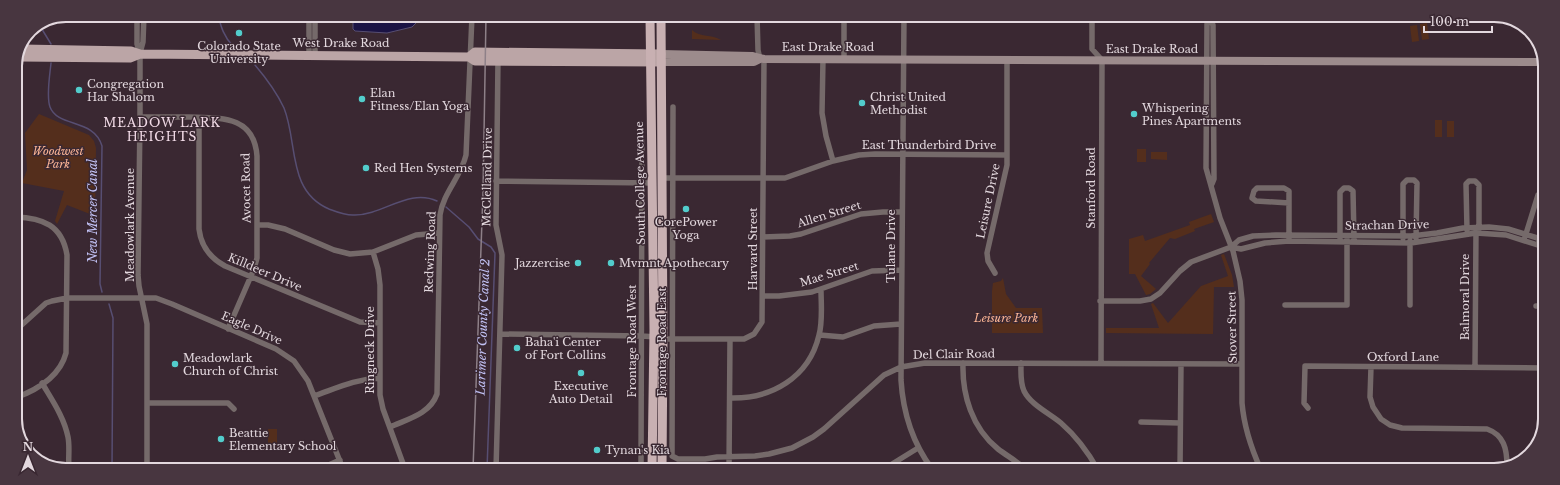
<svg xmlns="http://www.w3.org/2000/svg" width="1560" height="485" font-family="'Libre Baskerville',serif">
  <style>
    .green { fill: #542e1c }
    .water { fill: #1b1344; stroke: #574e72 }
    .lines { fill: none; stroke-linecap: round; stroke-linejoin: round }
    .stream { stroke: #574e72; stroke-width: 1.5 }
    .minor { stroke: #756a6a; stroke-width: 5.5 }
    .secondary { stroke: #9c8b8c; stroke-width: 8 }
    .primary { stroke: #bba5a6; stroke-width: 9 }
    .trunk { stroke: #c8b0b2; stroke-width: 9 }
    .rail { stroke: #8e8088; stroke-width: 1.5 }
    .poi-dot { fill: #52cdcc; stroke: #3a2832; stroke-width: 1.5 }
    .labels { text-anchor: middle; stroke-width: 3; stroke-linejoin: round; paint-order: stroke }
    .street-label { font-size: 11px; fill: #e3d8de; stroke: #3a2832 }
    .poi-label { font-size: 11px; fill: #e3d8de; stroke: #3a2832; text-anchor: start }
    .park-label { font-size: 11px; font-style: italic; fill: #fcb595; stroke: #3a2832 }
    .neighbourhood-label { font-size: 12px; letter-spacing: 1px; fill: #f1dae6; stroke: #3a2832 }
    .water-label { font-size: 12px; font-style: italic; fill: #c1c1f4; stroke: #3a2832 }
    .rim { fill: none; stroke: #e3d8de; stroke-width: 2 }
  </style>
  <rect width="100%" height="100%" fill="#3a2832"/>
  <!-- green -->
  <path class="green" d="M1427,23l2,16 -7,1 -2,-16z
    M1417,25l2,16 -7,1 -2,-16z
    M692,30c8,8 20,4 29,10l-29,-1z
    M39,114l50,21 5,6 2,7 -1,68 -28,-11 -10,19 -2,-3 9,-30 -42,-8 5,-13 -2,-37z
    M1435,120h7v17h-7z
    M1447,121h7v16h-7z
    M1137,149h9v13h-9z
    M1151,152h16v8l-16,-1z
    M1211,214l3,8 -20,7 1,2 -20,8 -5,-1 -21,25 1,1 -9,12 15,13 -6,5 -4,1 -11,-21h-6v-35l14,-4 2,6 45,-16 -1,-3z
    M1224,254l8,21 2,12h-20l-1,47 -107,-1v-5h53l-8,-24 2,-1 15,20 33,-37 27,-10 -7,-21z
    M1003,278l3,16 10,14h26l1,25h-51v-42l1,-8 8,-2z
    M268,429h9v18h-9z"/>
  <!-- water -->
  <path class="water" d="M353,15h64l-1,8 -4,4 -25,6 -32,-2 -2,-2z"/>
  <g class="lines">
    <!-- stream -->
    <path class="stream" d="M218,15c3,12 6,22 15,31
      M40,26l11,18
      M51,63c-1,11 -5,33 -1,44 8,21 44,11 52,39l-2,138 2,8
      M255,65c11,13 22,28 29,43 14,35 3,83 45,101 8,3 17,7 26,6 28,0 54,-27 82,-14
      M446,207l23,20 9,12 13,8 4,6 -8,216
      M109,304l4,14 -1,150"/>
    <!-- minor -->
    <path class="minor" d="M137,15v29l3,10v63l-2,158 1,11 8,38v144
      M285,15l24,4 11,-4
      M757,16l1,34 2,9
      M904,16l-3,364c2,33 11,62 31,89
      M1092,16v33l10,11 -1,303
      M1210,16v4l-3,4 -1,144 14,50 13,33 7,30 2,19v103c2,24 9,45 19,67
      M315,18v37
      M1210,20l3,5 1,154 -2,5
      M140,53l3,-11 1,-27
      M309,55v-36
      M823,59l-1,54 4,23 7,25
      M844,59v-43
      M673,107l-1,349 6,3h27l12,-2 38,-1 14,-2 23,-6 21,-11 11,-8 60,-54 17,-8 24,-4 317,1
      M140,117c17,0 33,0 49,0 31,1 65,-2 68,39v102l-3,11 -26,60
      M199,118v111c2,17 11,29 26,37l135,56 20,1
      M663,178h122l48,-17 26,-6 16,-1 132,1
      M496,181l156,2
      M15,217c28,1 47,8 52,38l-1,98c-6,23 -29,37 -51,45
      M257,225h11l17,4 49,21 16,4 23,-2 43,-17 23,-2
      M1467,230l-1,-46 3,-3h6l4,4v44
      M763,237l27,-1 11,-2 60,-20 22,-2h18
      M1525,237l13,-42 4,-3h2
      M1289,238v-47l-5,-3h-27l-3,3 -2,7 4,3 33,2
      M1340,238v-46l4,-4h5l4,3 1,47
      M1403,238v-54l4,-4h7l3,3 -1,55
      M1539,241l5,-20
      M1231,247l10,2 24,-6 24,-2 122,2 65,-10 30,2 38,12
      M373,252l5,17 2,16v110l3,14 22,60
      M995,273l-7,-12 -1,-8 20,-88v-105
      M763,296h16l33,-4 60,-21 29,-1
      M1100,301h40l11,-2 9,-6 20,-22 11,-9 40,-15 8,-7 14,-4 23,-1 135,1 26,-3 26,-5 26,-1 19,2 36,11
      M1285,305h62v-65
      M1410,305v-64
      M1536,306h8
      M15,331l31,-28 6,-2 15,-3h89l16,6 104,45 18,12 14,20 35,88
      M500,334l142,2 14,1
      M820,335l23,2 31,-11 27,-2
      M668,339h76l10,-5 8,-12 2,-263
      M963,363c-1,32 9,65 35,86 9,7 19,12 27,20
      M1021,363c0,9 -1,19 3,28 7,14 25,22 37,32 15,13 27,29 37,47
      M1371,367l-1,30 3,10 8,12 9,6 12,3 85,1c17,6 20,20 20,37
      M1475,367l1,-136
      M42,383c10,17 22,34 26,54 2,10 0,21 1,31
      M314,396c23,-8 41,-17 66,-18
      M730,398c41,1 79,-20 89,-63 4,-14 2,-31 2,-46
      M148,403h80l6,6
      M1308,408l-4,-5 1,-37 238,2
      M1141,422l39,1
      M390,427c18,-8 40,-13 47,-33l3,-179c3,-22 21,-38 26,-60l6,-139
      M324,467l16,-7
      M496,469l6,-214 -6,-30 2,-166
      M641,469l1,-328
      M729,469l1,-130
      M884,469l34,-21
      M1180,470l1,-106"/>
    <!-- secondary -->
    <path class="secondary" d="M661,54l91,2 12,3 781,3
      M661,62h93l6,-3"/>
    <!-- primary -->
    <path class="primary" d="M22,49l109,2 9,3 329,3 6,-5 186,2
      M19,57l111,1 10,-4
      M469,57l6,4 186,1"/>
    <!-- trunk -->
    <path class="trunk" d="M650,16l4,314 -2,139
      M661,16l2,323 -1,130"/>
    <!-- rail -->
    <path class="rail" d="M473,469l10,-276 3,-177"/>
  </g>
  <!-- markers -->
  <g class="poi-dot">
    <circle cx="239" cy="33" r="4"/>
    <circle cx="79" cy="90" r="4"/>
    <circle cx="362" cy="99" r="4"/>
    <circle cx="862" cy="103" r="4"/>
    <circle cx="1134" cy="114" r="4"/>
    <circle cx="366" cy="168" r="4"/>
    <circle cx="686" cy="209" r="4"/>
    <circle cx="578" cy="263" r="4"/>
    <circle cx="611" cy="263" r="4"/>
    <circle cx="517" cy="348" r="4"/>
    <circle cx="175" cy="364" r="4"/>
    <circle cx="581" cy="373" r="4"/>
    <circle cx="221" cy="439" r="4"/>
    <circle cx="597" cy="450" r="4"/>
  </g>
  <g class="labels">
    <!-- street labels -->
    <g class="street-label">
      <text x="341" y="47">West Drake Road</text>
      <text x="828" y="51">East Drake Road</text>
      <text x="1152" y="53">East Drake Road</text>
      <text x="929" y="149">East Thunderbird Drive</text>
      <text transform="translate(487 177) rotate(-89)" y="4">McClelland Drive</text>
      <text transform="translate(640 183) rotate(-91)" y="4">South College Avenue</text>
      <text transform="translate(246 188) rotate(-91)" y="4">Avocet Road</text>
      <text transform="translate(1091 188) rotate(-90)" y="4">Stanford Road</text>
      <text transform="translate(988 201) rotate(-78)" y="4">Leisure Drive</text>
      <text transform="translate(829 214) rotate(-17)" y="4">Allen Street</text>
      <text transform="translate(130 225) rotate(-90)" y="4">Meadowlark Avenue</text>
      <text transform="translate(1387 225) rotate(-1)" y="4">Strachan Drive</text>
      <text transform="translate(891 246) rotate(-90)" y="4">Tulane Drive</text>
      <text transform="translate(753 249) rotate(-90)" y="4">Harvard Street</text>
      <text transform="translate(430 252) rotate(-88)" y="4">Redwing Road</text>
      <text transform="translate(265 272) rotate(23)" y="4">Killdeer Drive</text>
      <text transform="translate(829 274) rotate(-17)" y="4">Mae Street</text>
      <text transform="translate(1465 297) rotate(-90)" y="4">Balmoral Drive</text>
      <text transform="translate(1232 327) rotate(-91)" y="4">Stover Street</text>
      <text transform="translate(252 328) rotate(24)" y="4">Eagle Drive</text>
      <text transform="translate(632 341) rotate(-90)" y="4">Frontage Road West</text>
      <text transform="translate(662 342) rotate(-90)" y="4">Frontage Road East</text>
      <text transform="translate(370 350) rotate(-90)" y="4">Ringneck Drive</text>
      <text transform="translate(954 354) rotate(-1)" y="4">Del Clair Road</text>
      <text x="1403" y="361">Oxford Lane</text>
    </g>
    <!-- poi labels -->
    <g class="poi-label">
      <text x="239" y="50" text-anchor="middle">Colorado State<tspan x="239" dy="13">University</tspan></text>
      <text x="87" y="88">Congregation<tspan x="87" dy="13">Har Shalom</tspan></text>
      <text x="370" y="97">Elan<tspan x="370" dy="13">Fitness/Elan Yoga</tspan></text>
      <text x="870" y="101">Christ United<tspan x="870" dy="13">Methodist</tspan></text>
      <text x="1142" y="112">Whispering<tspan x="1142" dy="13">Pines Apartments</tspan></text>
      <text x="374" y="172">Red Hen Systems</text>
      <text x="686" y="226" text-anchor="middle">CorePower<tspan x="686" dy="13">Yoga</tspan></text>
      <text x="570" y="267" text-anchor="end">Jazzercise</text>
      <text x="619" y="267">Mvmnt Apothecary</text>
      <text x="525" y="346">Baha'i Center<tspan x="525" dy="13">of Fort Collins</tspan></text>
      <text x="183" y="362">Meadowlark<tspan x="183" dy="13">Church of Christ</tspan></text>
      <text x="581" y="390" text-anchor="middle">Executive<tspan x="581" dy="13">Auto Detail</tspan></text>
      <text x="229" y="437">Beattie<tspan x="229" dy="13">Elementary School</tspan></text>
      <text x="605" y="454">Tynan's Kia</text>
    </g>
    <!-- park labels -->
    <g class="park-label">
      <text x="58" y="155">Woodwest<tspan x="58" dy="13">Park</tspan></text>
      <text x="1006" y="322">Leisure Park</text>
    </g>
    <!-- neighbourhood labels -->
    <g class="neighbourhood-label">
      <text x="162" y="127">MEADOW LARK<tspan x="162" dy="14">HEIGHTS</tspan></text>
    </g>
    <!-- water labels -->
    <g class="water-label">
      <text transform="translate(93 211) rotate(-90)" y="4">New Mercer Canal</text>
      <text transform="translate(483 327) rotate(-88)" y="4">Larimer County Canal 2</text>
    </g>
  </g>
  <!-- crop -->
  <path d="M0 0H1560V485H0ZM66 22H1494A44 44 0 0 1 1538 66V419A44 44 0 0 1 1494 463H66A44 44 0 0 1 22 419V66A44 44 0 0 1 66 22Z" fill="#483640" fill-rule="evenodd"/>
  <path class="rim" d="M66 22H1494A44 44 0 0 1 1538 66V419A44 44 0 0 1 1494 463H66A44 44 0 0 1 22 419V66A44 44 0 0 1 66 22Z"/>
  <!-- north arrow -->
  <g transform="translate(28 457)" stroke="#3a2832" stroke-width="3" paint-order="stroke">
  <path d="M0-3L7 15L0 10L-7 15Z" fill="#e3d8de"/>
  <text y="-6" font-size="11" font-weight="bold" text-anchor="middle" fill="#e3d8de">N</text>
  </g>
  <!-- scale -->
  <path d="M1424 26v6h68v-6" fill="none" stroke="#e3d8de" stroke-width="2"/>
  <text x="1430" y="26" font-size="12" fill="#e3d8de" stroke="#3a2832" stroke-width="3" paint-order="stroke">100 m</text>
</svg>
